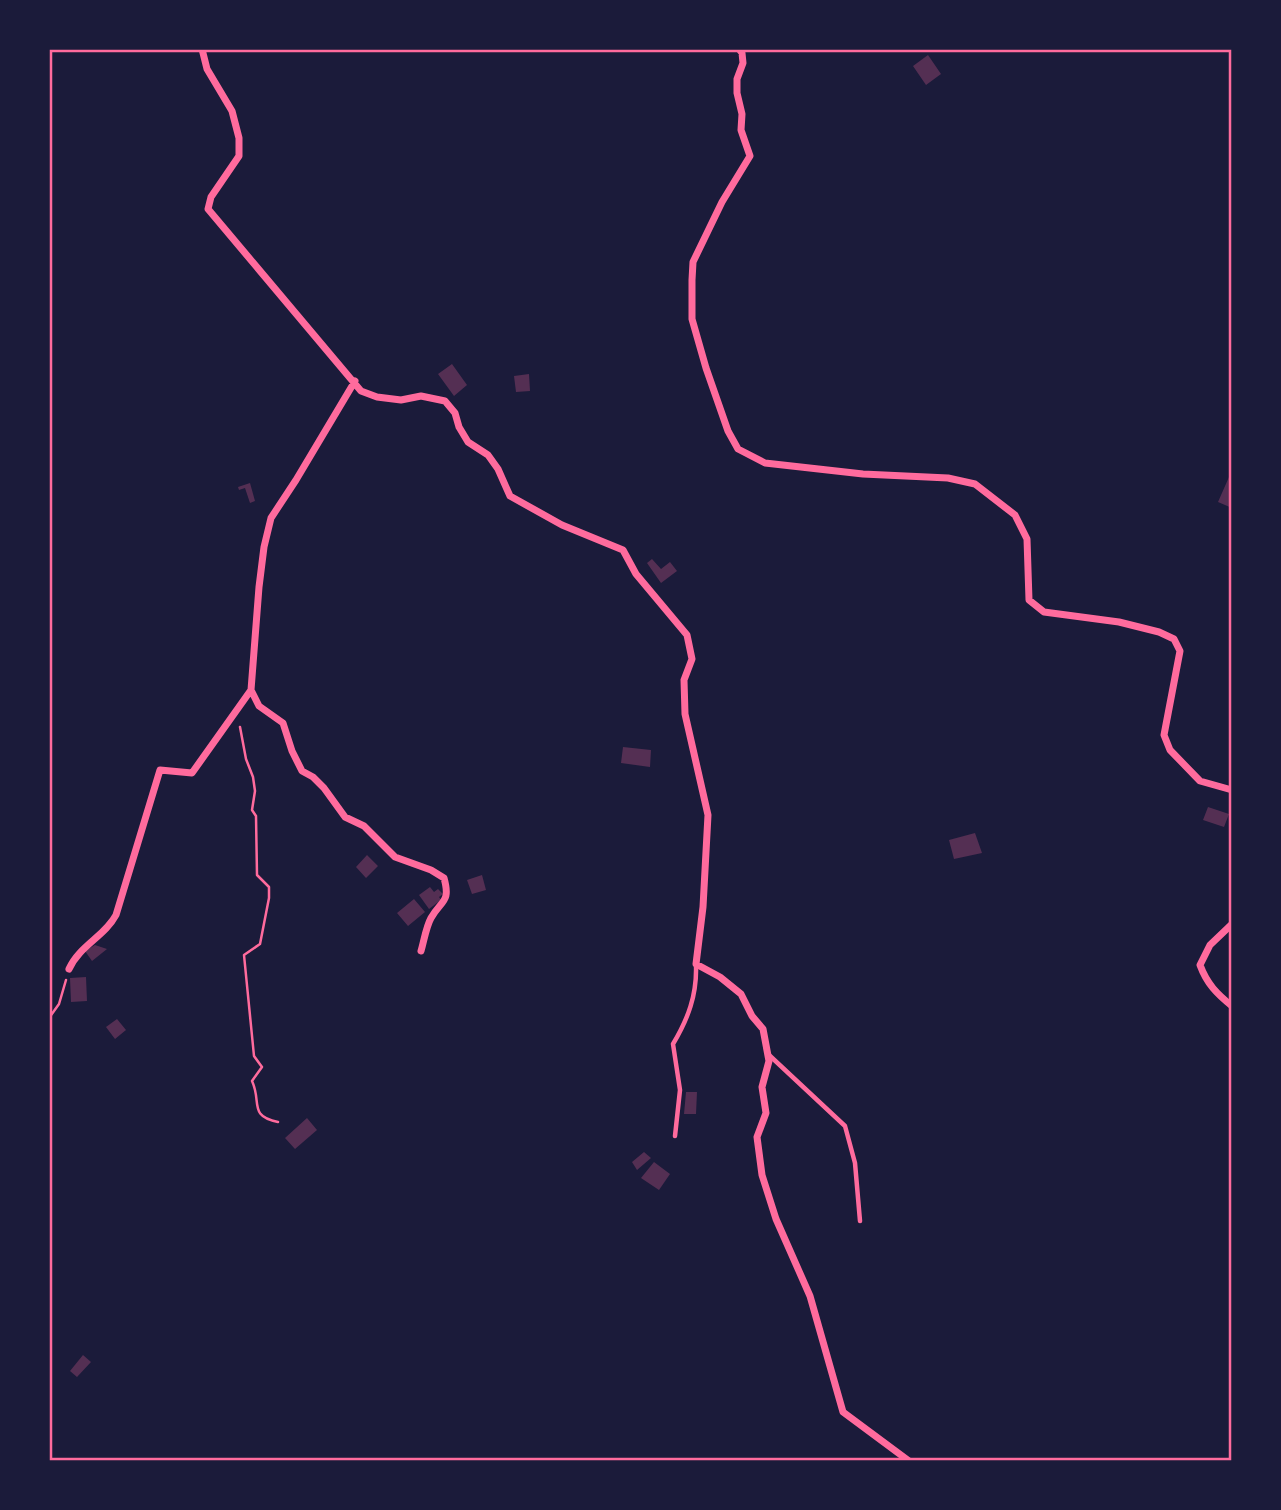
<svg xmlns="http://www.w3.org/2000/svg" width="1281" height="1510" font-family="'IBM Plex Sans',sans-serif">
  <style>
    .building { fill: #542f53 }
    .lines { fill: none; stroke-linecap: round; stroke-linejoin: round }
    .path { stroke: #ff6b9d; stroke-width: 2.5 }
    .service { stroke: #ff6b9d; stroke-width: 4.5 }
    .minor { stroke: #ff6b9d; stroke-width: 7 }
    .neatline { fill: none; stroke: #ff6b9d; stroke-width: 2.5 }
  </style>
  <rect width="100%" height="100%" fill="#1b1b3a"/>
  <!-- building -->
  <path class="building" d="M928,55l13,19 -15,11 -13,-19z
    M452,364l15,21 -13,11 -16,-22z
    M529,374l1,17 -14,1 -2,-16z
    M1229,477l3,1v30l-14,-6z
    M250,483l5,18 -5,2 -5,-15 -6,2 -1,-3z
    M652,559l9,10 9,-7 7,9 -16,12 -14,-20z
    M623,747l28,3 -1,17 -29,-4z
    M1208,807l21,7 -5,13 -21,-7z
    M975,833l7,20 -28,6 -5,-19z
    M367,855l11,11 -12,12 -10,-11z
    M482,875l4,15 -14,4 -5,-14z
    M430,887l4,5 4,-3 5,5 -4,3 2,3 -12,9 -10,-14z
    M414,899l11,13 -17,14 -11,-13z
    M95,945l12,4 -15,12 -7,-10z
    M86,977l1,24 -16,1 -1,-24z
    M117,1019l9,11 -11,9 -9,-12z
    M686,1092h11l-1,22h-12z
    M307,1118l10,12 -22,19 -10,-11z
    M644,1152l7,6 -14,12 -5,-8z
    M654,1162l16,12 -11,16 -18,-12z
    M83,1355l8,7 -14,15 -7,-6z"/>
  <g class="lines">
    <!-- path -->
    <path class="path" d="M240,727l6,32 7,18 2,14 -3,19 4,6 1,59 12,12v11l-9,46 -16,11 10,101 8,11 -10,14c10,21 -4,35 26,41
      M49,1018l10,-14 7,-24"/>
    <!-- service -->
    <path class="service" d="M769,1055l76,71 10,37 5,58
      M675,1136l5,-46 -7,-46c15,-25 24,-49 23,-79"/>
    <!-- minor -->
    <path class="minor" d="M202,49l5,20 25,42 7,27v18l-28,41 -3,12 153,182 16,6 24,3 20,-4 24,5 10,12 4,14 9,15 20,13 10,14 12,27 52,29 61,25 13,24 51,61 5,24 -8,21 1,34 23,101 -5,92 -7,57 24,13 21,17 11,22 11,13 6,32 -7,26 4,26 -9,24 5,38 14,44 34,77 33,116 66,49
      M739,49l3,4 1,10 -6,16v14l5,21 -1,16 9,26 -28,46 -29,60 -1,18v39l14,49 22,63 10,18 27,14 98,11 85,4 27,6 40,31 12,24 2,61 15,12 75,10 40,10 15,7 6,12 -16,84 6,15 30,31 32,9
      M355,381l-59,99 -25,38 -7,29 -5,40 -8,103 8,16 24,17 9,28 10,20 11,6 11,11 21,29 19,9 31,31 36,13 13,8c7,25 -3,22 -13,40 -5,9 -7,23 -10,33
      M1232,924l-22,21 -10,20c7,19 17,29 32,41
      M69,969c10,-23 36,-33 47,-54l44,-145 32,3 59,-83"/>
  </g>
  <!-- border -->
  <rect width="1281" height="1510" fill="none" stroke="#1b1b3a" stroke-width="102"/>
  <rect x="51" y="51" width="1179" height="1408" class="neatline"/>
</svg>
